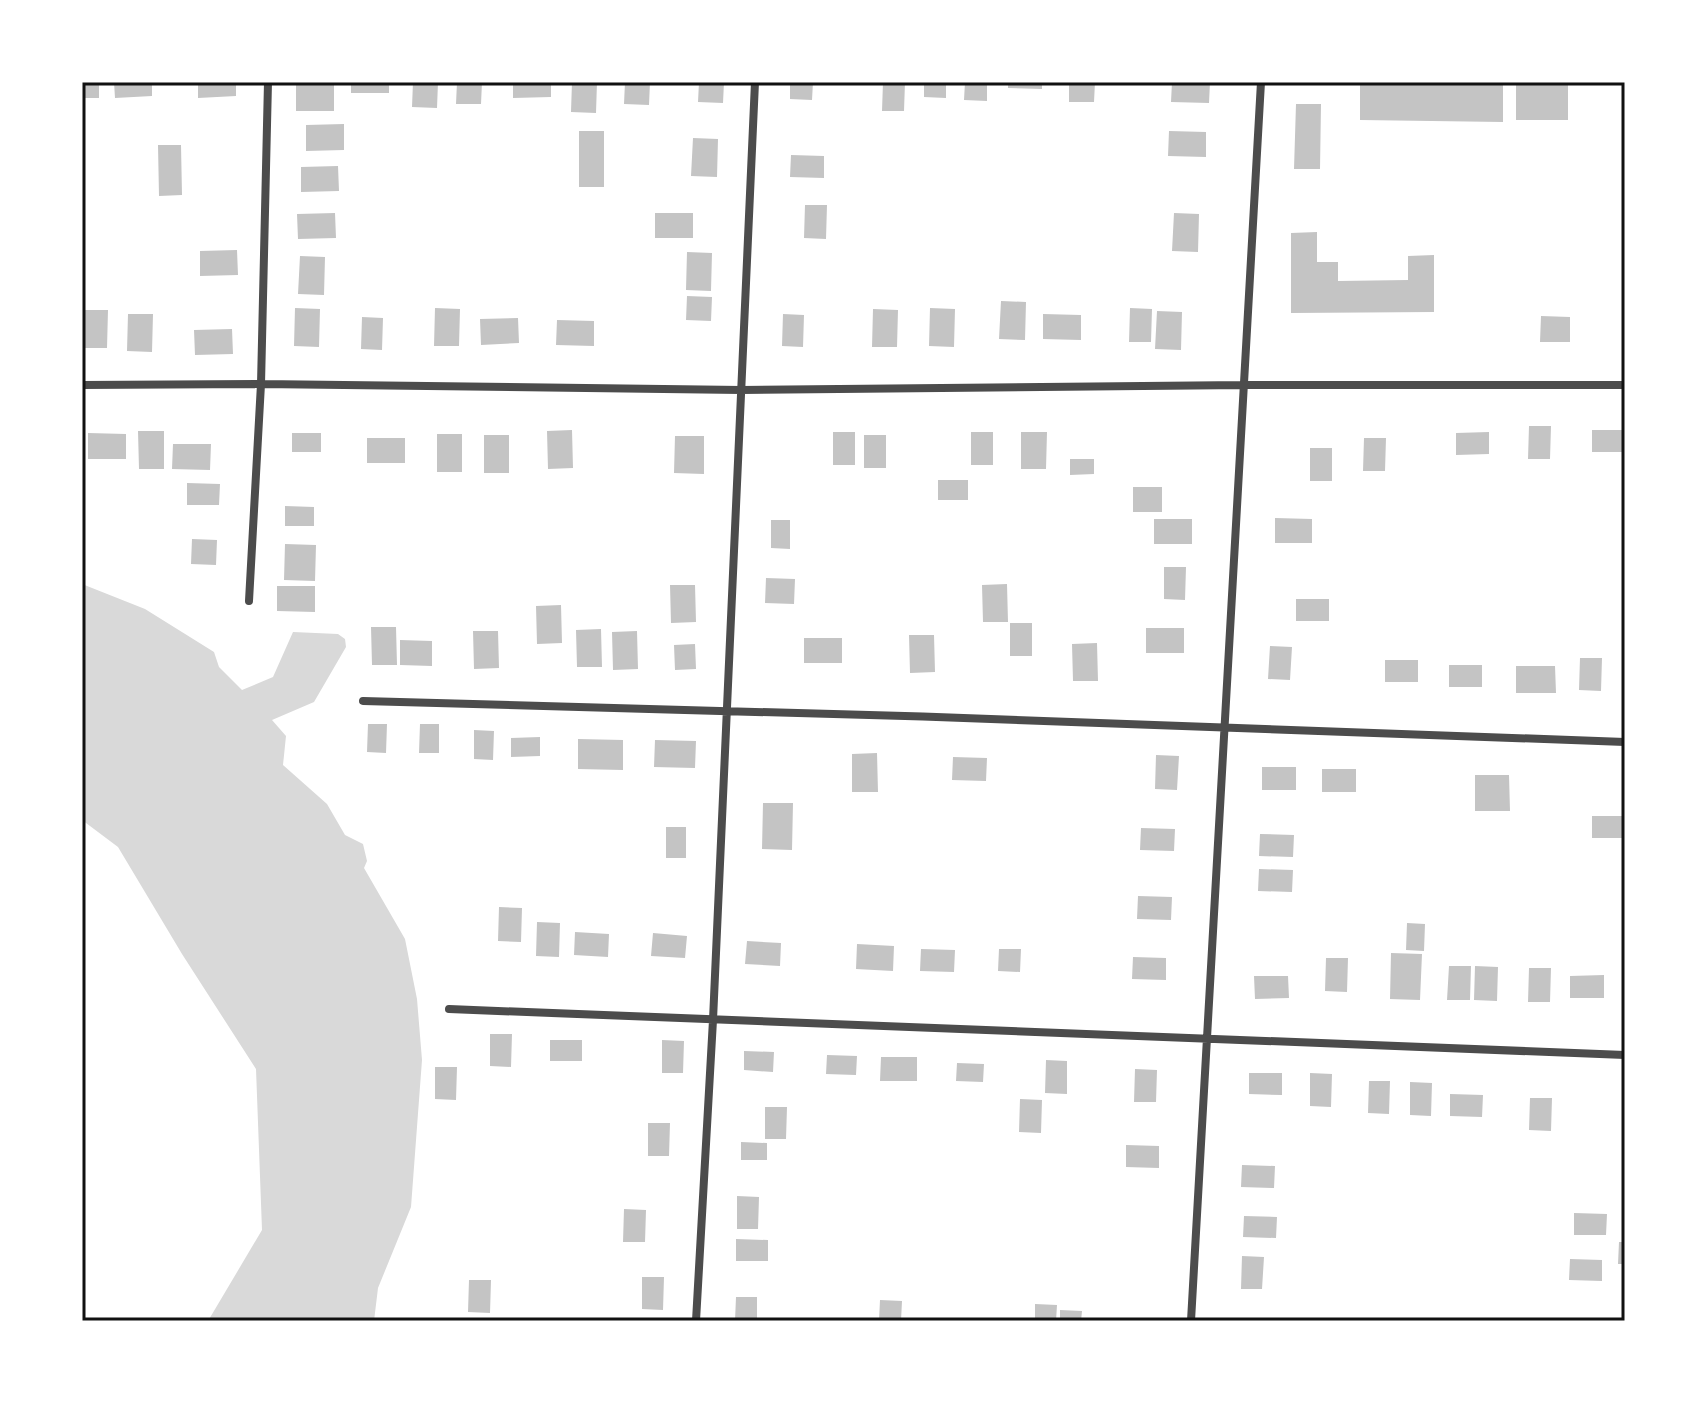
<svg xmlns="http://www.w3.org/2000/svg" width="1707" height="1403" font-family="Rubik,sans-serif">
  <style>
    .water { fill: #d9d9d9 }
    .building { fill: #c4c4c4 }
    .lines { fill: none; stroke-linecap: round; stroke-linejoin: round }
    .minor { stroke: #4c4c4c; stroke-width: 8 }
    .neatline { fill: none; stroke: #111; stroke-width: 3 }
  </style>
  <rect width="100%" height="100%" fill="#fff"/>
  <!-- water -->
  <path class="water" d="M82,584l63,25 69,43 5,15 23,23 31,-13 20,-45 45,2 7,5 1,8 -32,55 -42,18 14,16 -3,29 44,39 18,31 18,9 4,17 -3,7 41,71 12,60 5,61 -11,147 -33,81 -4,33h-166l54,-91 -6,-161 -74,-115 -64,-107 -36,-27z"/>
  <!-- building -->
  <path class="building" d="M82,82h17v16h-17z
    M114,82h38v14l-37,2z
    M198,82h38v14l-38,2z
    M296,82h38v29h-38z
    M351,82h38v11h-38z
    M413,82h25l-1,26 -25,-1z
    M457,82h25l-1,22h-25z
    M513,82h38v15l-38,1z
    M572,82h25l-1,31 -25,-1z
    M625,82h25l-1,23 -25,-1z
    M699,82h25l-1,21 -25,-1z
    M790,82h23l-1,18 -22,-1z
    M883,82h22l-1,29h-22z
    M924,82h22v16l-22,-1z
    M965,82h22v19l-23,-1z
    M1008,82h34v7l-34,-1z
    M1069,82h26l-1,20h-25z
    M1172,82h38l-1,21 -38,-1z
    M1360,82l143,2v38l-143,-2z
    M1516,82h52v38h-52z
    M1296,104h25l-1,65h-26z
    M344,124v26l-38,1v-26z
    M579,131h25v56h-25z
    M1169,131l37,1v25l-38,-1z
    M693,138l25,1 -1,38 -26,-1z
    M158,145h23l1,50 -23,1z
    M791,155l33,1v22l-34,-1z
    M338,166l1,25 -38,1v-25z
    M805,205h22l-1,34 -22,-1z
    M335,213l1,25 -38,1 -1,-25z
    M655,213h38v25h-38z
    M1174,213l25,1 -1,38 -26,-1z
    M1317,232v30h21v19l70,-1v-24l26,-1v57l-143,1v-80z
    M237,250l1,25 -38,1v-25z
    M687,252l25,1 -1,38 -25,-1z
    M300,256l25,1 -1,38 -26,-1z
    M687,296l25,1 -1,24 -25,-1z
    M1001,301l25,1 -1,38 -26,-1z
    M295,308l25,1 -1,38 -25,-1z
    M435,308l25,1 -1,37h-25z
    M930,308l25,1 -1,38 -25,-1z
    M1130,308l22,1 -1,33h-22z
    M873,309l25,1 -1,37h-25z
    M83,310h25l-1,38h-25z
    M1157,311l25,1 -1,38 -26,-1z
    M128,314h25l-1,38 -25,-1z
    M783,314l21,1 -1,32 -21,-1z
    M1043,314l38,1v25l-38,-1z
    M1541,316l29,1v25h-30z
    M362,317l21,1 -1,32 -21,-1z
    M518,318l1,25 -38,2 -1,-26z
    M557,320l37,1v25l-38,-1z
    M232,329l1,25 -38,1 -1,-25z
    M1529,426h22l-1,33h-22z
    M572,430l1,38 -25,1 -1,-38z
    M1592,430h33v22h-33z
    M138,431h26v38h-25z
    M833,432h22v33h-22z
    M971,432h22v33h-22z
    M1021,432h26l-1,37h-25z
    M1489,432v22l-33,1v-22z
    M88,433l38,1v25h-38z
    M292,433h29v19h-29z
    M437,434h25v38h-25z
    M484,435h25v38h-25z
    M864,435h22v33h-22z
    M675,436h29v38l-30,-1z
    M367,438h38v25h-38z
    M1364,438h22l-1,33h-22z
    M173,444h38l-1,26 -38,-1z
    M1310,448h22v33h-22z
    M1070,459h24v15l-24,1z
    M938,480h30v20h-30z
    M187,483l33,1 -1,21h-32z
    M1133,487h29v25h-29z
    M285,506l29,1v19h-29z
    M1275,518l37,1v24h-37z
    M1154,519h38v25h-38z
    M771,520h19v29l-19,-1z
    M192,539l25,1 -1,25 -25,-1z
    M285,544l31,1 -1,36 -31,-1z
    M1164,567h22l-1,33 -21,-1z
    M766,578l29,1 -1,25 -29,-1z
    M1007,584l1,38h-25l-1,-37z
    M670,585h25l1,37 -25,1z
    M277,586h38v26l-38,-1z
    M1296,599h33v22h-33z
    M561,605l1,38 -25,1 -1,-38z
    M1010,623h22v33h-22z
    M371,627h25l1,38h-25z
    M1146,628h38v25h-38z
    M601,629l1,38h-25l-1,-37z
    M473,631h25l1,37 -25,1z
    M637,631l1,38 -25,1 -1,-38z
    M909,635h25l1,37 -25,1z
    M804,638h38v25h-38z
    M400,640l32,1v25l-32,-1z
    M1097,643l1,38h-25l-1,-37z
    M695,644l1,25 -21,1 -1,-25z
    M1270,646l22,1 -2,33 -22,-1z
    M1580,658h22l-1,33 -22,-1z
    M1385,660h33v22h-33z
    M1449,665h33v22h-33z
    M1516,666h39l1,27h-40z
    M368,724h19l-1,29 -19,-1z
    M420,724h19v29h-20z
    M474,730l20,1 -1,29 -19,-1z
    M540,737v19l-29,1v-19z
    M578,739l45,1v30l-45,-1z
    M655,740l41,1 -1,27 -41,-1z
    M877,753l1,39h-26v-38z
    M1156,755l23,1 -2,34 -22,-1z
    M953,757l34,1 -1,23 -34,-1z
    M1262,767h34v23h-34z
    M1322,769h34v23h-34z
    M1475,775h34l1,36h-35z
    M763,803h30l-1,47 -30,-1z
    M1592,816h33v22h-33z
    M666,827h20v31h-20z
    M1141,828l34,1 -1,22 -34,-1z
    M1260,834l34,1 -1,22 -34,-1z
    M1259,869l34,1 -1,22 -34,-1z
    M1138,896l34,1 -1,23 -34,-1z
    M499,907l23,1 -1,34 -23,-1z
    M537,922l23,1 -1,34 -23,-1z
    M1407,923l18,1 -1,27 -18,-1z
    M575,932l34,2 -1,23 -34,-2z
    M653,933l34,3 -2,22 -34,-2z
    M747,941l34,2 -1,23 -35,-2z
    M857,944l37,2 -1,25 -37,-2z
    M921,949l34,1 -1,22 -34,-1z
    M999,949h22l-1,23 -22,-1z
    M1391,953l31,1 -2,46 -30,-1z
    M1133,957l33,1v22l-34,-1z
    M1326,958h22l-1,34 -22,-1z
    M1449,966h22l-1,34h-23z
    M1475,966l23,1 -1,34 -23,-1z
    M1529,968h22l-1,34h-22z
    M1604,975v23h-34v-22z
    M1254,976h34l1,22 -34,1z
    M490,1034h22l-1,33 -21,-1z
    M550,1040h32v21h-32z
    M662,1040l22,1 -1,32h-21z
    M744,1051l30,1 -1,20 -29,-2z
    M827,1055l30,1 -1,19 -30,-1z
    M881,1057h36v24h-37z
    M1046,1060l21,1v33l-22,-1z
    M957,1063l27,1 -1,18 -27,-1z
    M435,1067h22l-1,33 -21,-1z
    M1135,1069l22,1 -1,32h-22z
    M1249,1073h33v22l-33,-1z
    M1310,1073l22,1 -1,33 -21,-1z
    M1369,1081h21l-1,33 -21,-1z
    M1410,1082l22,1 -1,33 -21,-1z
    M1450,1094l33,1 -1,22 -32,-1z
    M1530,1098h22l-1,33 -22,-1z
    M1020,1099l22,1 -1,33 -22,-1z
    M765,1107h22l-1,32h-21z
    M648,1123h22l-1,33h-21z
    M741,1142l26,1v17h-26z
    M1126,1145l33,1v22l-33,-1z
    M1242,1165l33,1 -1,22 -33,-1z
    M737,1196l22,1 -1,32h-21z
    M624,1209l22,1 -1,32h-22z
    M1574,1213l33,1 -1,21h-32z
    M1244,1216l33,1 -1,21 -33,-1z
    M736,1239l32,1v21h-32z
    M1619,1242h6v22h-7z
    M1242,1256l22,1 -2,32h-21z
    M1570,1259l32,1v21l-33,-1z
    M642,1277h22l-1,33 -21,-1z
    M469,1280h22l-1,33 -22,-1z
    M736,1297h21v24h-22z
    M880,1300l22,1 -1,20h-22z
    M1035,1304l22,1 -1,16h-21z
    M1060,1310l22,1 -1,10h-21z"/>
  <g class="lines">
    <!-- minor -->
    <path class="minor" d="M82,385l179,-1 480,6 503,-5h381
      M249,601l12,-217 7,-302
      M363,701c421,10 841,24 1262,41
      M449,1009l1176,46
      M696,1321l17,-301 42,-938
      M1191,1321l70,-1239"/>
  </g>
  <!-- border -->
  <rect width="1707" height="1403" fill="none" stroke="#ffffff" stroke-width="168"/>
  <rect x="84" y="84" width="1539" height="1235" class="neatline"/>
</svg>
